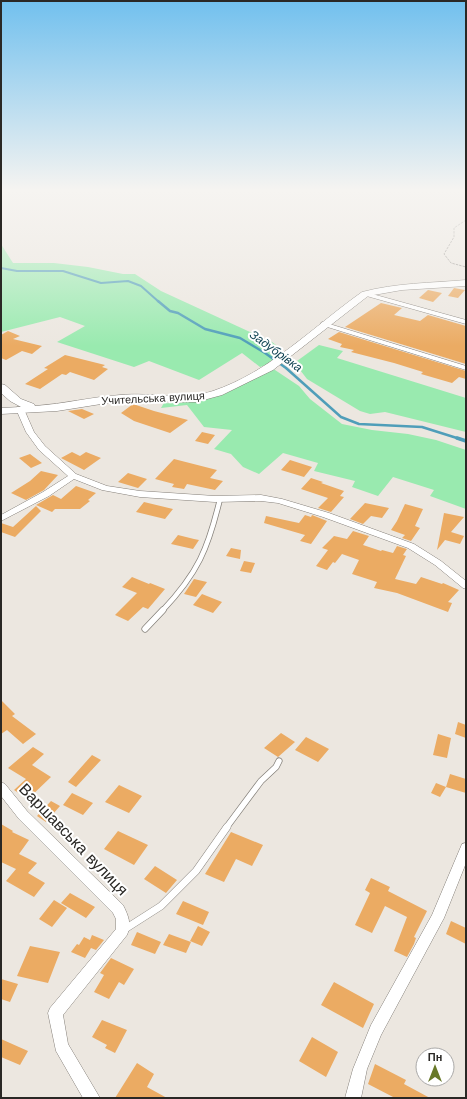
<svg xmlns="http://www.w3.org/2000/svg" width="467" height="1099" font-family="'Work Sans',sans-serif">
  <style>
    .green { fill: #99eaaf }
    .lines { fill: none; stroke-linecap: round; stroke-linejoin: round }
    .stream-far2 { stroke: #4f9eb9; stroke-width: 2 }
    .stream-far1 { stroke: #4f9eb9; stroke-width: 2.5 }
    .stream { stroke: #4f9eb9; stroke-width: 3.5 }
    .building { fill: #ebab63 }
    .service-far2-casing { stroke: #85807a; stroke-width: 6 }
    .service-far1-casing { stroke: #85807a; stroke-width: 7 }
    .service-casing { stroke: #85807a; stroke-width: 8 }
    .minor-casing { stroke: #85807a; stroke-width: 1 }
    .secondary-casing { stroke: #85807a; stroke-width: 1 }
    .path { stroke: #9d9994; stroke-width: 1; stroke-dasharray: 2.5 1; stroke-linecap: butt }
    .service-far2 { stroke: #fff; stroke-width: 4.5 }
    .service-far1 { stroke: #fff; stroke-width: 5.5 }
    .service { stroke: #fff; stroke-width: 7 }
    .minor { fill: #fff; fill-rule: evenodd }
    .secondary { fill: #fff; fill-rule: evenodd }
    .labels { text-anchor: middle; stroke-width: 4; stroke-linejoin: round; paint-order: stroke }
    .far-street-label { font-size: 11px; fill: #2a2825; stroke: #fff }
    .far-water-label { font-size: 12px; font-style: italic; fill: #093e4e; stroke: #fff }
    .near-street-label { font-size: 16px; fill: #2a2825; stroke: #fff }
  </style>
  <rect width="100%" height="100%" fill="#ece7e0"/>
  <!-- green -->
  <path class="green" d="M1,244l12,19h41l34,4 35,7h12l26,17 111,51 9,7 -12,15 -9,3 -18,-14 -43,27 -50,-19 -15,6 -77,-25 28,-16 -25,-9 -59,15z
    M319,345l24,6 -6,7 129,40v34l-81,-20 -15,2 -10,-3 -53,-32 -10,-13v-5z
    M272,368l27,18 11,13 32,25 30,6 36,4 28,6 30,10v59l-36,-13 4,-6 -41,-13 -15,19 -26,-9 3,-6 -41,-10 4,-8 -35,-10 -24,21 -16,-7 -12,-13 -17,-5 18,-19 -28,-3 -17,-22 -26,3 3,-5c38,3 74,-20 108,-35z"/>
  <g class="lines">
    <!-- stream-far2 -->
    <path class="stream-far2" d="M1,268l16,3h46l38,12 27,-2 13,5 18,16"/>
    <!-- stream-far1 -->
    <path class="stream-far1" d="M158,301l12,10 8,2 27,16 35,9 25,15 21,15 55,49 18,7 63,3 38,12"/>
    <!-- stream -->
    <path class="stream" d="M457,438l9,3"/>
  </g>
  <!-- building -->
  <path class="building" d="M454,288l11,2 -7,8 -10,-2z
    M428,290l14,3 -9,9 -14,-4z
    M381,303l21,5 -8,7 26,6 8,-6 38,11v38l-121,-37z
    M8,331l12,5 -7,3 29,7 -10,8 -10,-3 -16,9 -5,-2v-23z
    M339,332l127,39v8l-7,-2 -7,6 -31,-9 2,-2 -29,-9 -43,-11 3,-2 -14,-3 2,-3 -14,-5z
    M65,355l40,10 -3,2 6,2 -14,11 -24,-8 -4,3 -4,-1 -22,15 -15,-5 23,-15 -4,-1z
    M133,404l21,7 34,9 -18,13 -36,-12 -13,-8z
    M82,409l12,5 -10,5 -16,-8z
    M202,432l13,3 -7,9 -13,-3z
    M72,452l8,4 6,-4 15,6 -17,12 -23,-12z
    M30,454l12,9 -11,5 -12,-10z
    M174,459l43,11 -7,8 13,3 -8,9 -28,-6 -3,5 -12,-2 2,-3 -19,-5z
    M290,460l22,7 -8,10 -23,-7z
    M41,471l17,4 -14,15 -18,10 -15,-7 19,-12z
    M128,473l19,6 -9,9 -20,-6z
    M311,478l12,4 -2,1 23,8 -4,5 4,1 -13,15 -13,-4 10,-10 -27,-9z
    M76,486l20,7 -8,7 2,1 -10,8h-25l-3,3 -16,-7 17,-10 8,4z
    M144,502l29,7 -8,10 -29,-7z
    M365,503l24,5 -7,10 -11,-2 -8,8 -13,-5z
    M405,504l18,5 -8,17 5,2 -9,13 -9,-3 3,-3 -14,-5 6,-9z
    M36,506l5,5 -26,26 -14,-5v-9l12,4z
    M444,513l20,4 -13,15 13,4 -4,8 -15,-4 -8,10z
    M305,515l6,2 1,-2 15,6 -16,23 -11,-3 5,-6 -41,-12 2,-7 33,7z
    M353,531l16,5 -6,9 18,6 1,-1 11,3 4,-7 10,3 -4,6 3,1 -11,23 21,5 5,-7 21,7 1,-1 16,7 -11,12 4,1 -4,9 -51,-19 -23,-5 3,-6 -25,-8 7,-14 -17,-6 -7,9 -2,-1 -6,8 -11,-4 12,-16 -6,-2 12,-12 13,3z
    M178,535l16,4 5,1 -6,9 -22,-5z
    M231,548l10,2 -1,9 -14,-3z
    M244,561l11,2 -4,10 -11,-2z
    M132,577l17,7 1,-1 15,6 -17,20 -5,-2 -15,14 -13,-6 22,-22 -15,-6z
    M194,579l13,3 -11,15 -12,-3z
    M202,594l20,8 -9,11 -20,-8z
    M1,700l14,14 -3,2 24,18 -13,10 -16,-14 -6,4z
    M458,722l8,3v13l-11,-4z
    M281,733l14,9 -17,15 -14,-9z
    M438,734l13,4 -4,20 -14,-3z
    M306,737l23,12 -11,13 -23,-12z
    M33,747l11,7 -12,11 19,12 -23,22 -14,-9 12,-11 -18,-11z
    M92,755l9,5 -25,27 -8,-5z
    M450,774l16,5v14l-20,-6z
    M436,783l10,4 -6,10 -9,-4z
    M119,785l23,11 -13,17 -24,-11z
    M72,793l21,10 -10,12 -20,-10z
    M51,801l9,5 -14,16 -9,-6z
    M1,824l12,7 -1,1 17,8 -10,14 18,9 -9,10 17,10 -11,14 -28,-16 10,-12 -15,-7z
    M118,831l30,14 -14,20 -30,-16z
    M231,832l32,13 -11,21 -16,-7 -12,23 -19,-8z
    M155,866l22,14 -11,13 -22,-14z
    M371,878l19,9 -2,4 39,20 -13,26 2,1 -2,6 -7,13 -13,-6 13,-34 -22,-11 -13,27 -17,-8 15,-32 -5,-3z
    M70,893l25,14 -9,11 -25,-15z
    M54,900l13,8 -15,19 -13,-8z
    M183,901l26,11 -6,13 -27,-11z
    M451,921l15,7v16l-20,-10z
    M198,926l12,6 -8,14 -12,-5z
    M137,932l24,10 -6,12 -24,-9z
    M169,934l22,8 -5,11 -23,-8z
    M92,935l12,5 -8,10 -5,-2 -6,10 -14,-6 6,-8 2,1 5,-8 6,3z
    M30,946l30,6 -12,31 -31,-7z
    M111,958l23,11 -10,16 -5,-3 -10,17 -15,-7 10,-17 -4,-2z
    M1,979l17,5 -8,18 -9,-3z
    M334,982l40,22 -11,24 -42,-23z
    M102,1020l25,10 -12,23 -10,-5 2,-3 -15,-8z
    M312,1037l26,15 -12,25 -27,-16z
    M1,1039l27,12 -8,14 -19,-8z
    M137,1063l17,11 -7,13 20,11h-52z
    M375,1064l31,16 -2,4 26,14h-35l-27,-14z"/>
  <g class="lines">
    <defs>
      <path id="service-far2" d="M162,611c36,-38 46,-62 58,-112"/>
      <path id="service-far1" d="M145,629l18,-19
        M226,828l35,-47 15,-14 3,-6"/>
      <path id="service" d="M125,929l36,-23 35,-35 31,-44"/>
      <path id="minor" d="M365,292l101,28v4l-103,-29v-2z
        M323,322l143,44v4l-145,-45v-2z
        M17,407h6l11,25 11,14 31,28 31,12 33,5 75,5 46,-1 21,4 47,14 85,31 27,17 25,20v8l-3,-1 -28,-23 -27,-17 -85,-31 -45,-14 -17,-2 -46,1 -75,-5 -38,-7 -28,-11 -25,17 -48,25v-6l42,-23 25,-16 -29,-26 -13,-18 -10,-23z
        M1,782l4,2 22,27 96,94c5,10 9,19 4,30l-64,80 5,29 32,54h-17l-27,-47 -8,-38 2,-5 66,-79v-10l-3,-6 -94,-94 -18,-23z
        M466,843v20l-22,55 -63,117 -14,34 -6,29h-16l8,-29 18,-44 61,-110 30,-71z"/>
      <path id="secondary" d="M466,280v6l-64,4 -34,6 -95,74 -51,25 -26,7 -76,-1 -63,10 -56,3v-6l20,-1 -11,-6 -9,-8v-9l4,1 16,14 13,5 1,2c29,-2 56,-9 85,-11 31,-3 63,6 93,-4 57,-19 101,-65 149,-99 34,-9 69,-9 104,-12z"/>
    </defs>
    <!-- service-far2 casing -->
    <use href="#service-far2" class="service-far2-casing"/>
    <!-- service-far1 casing -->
    <use href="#service-far1" class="service-far1-casing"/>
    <!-- service casing -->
    <use href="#service" class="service-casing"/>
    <!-- minor casing -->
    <use href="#minor" class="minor-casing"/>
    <!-- secondary casing -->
    <use href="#secondary" class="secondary-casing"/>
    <!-- path -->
    <path class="path" d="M466,220l-12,8v9l-10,17 7,9 15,4"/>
    <!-- service-far2 -->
    <use href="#service-far2" class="service-far2"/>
    <!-- service-far1 -->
    <use href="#service-far1" class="service-far1"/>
    <!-- service -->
    <use href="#service" class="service"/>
    <!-- minor -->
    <use href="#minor" class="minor"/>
    <!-- secondary -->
    <use href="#secondary" class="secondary"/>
  </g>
  <!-- sky -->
  <linearGradient id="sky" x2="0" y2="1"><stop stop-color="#71c0ee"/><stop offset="0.55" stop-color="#f6f4f1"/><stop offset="1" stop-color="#f6f4f1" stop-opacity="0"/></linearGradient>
  <rect width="467" height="346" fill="url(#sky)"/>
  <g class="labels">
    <!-- far-street labels -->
    <g class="far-street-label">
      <text transform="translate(153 398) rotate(-3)" y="4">Учительська вулиця</text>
    </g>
    <!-- far-water labels -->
    <g class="far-water-label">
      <text transform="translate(276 351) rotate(36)" y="4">Задубрівка</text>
    </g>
    <!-- near-street labels -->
    <g class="near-street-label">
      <text transform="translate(74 839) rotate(46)" y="6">Варшавська вулиця</text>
    </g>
  </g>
  <!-- border -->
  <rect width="467" height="1099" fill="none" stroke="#2a2825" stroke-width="4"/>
  <!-- north arrow -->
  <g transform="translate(435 1067)"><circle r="19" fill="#ffffff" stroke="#aaa9a8"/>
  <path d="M0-3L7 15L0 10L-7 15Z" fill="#687928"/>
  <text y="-6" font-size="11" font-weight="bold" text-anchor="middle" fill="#2a2825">Пн</text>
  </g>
</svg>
